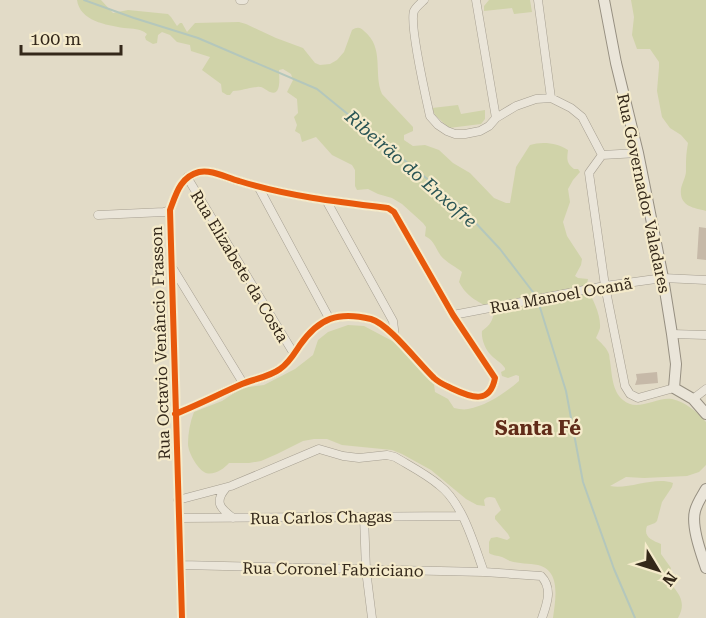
<svg xmlns="http://www.w3.org/2000/svg" width="706" height="618" font-family="'Roboto Serif',serif">
  <style>
    .green { fill: #d0d3a9 }
    .lines { fill: none; stroke-linecap: round; stroke-linejoin: round }
    .stream { stroke: #b4c7bc; stroke-width: 2 }
    .building { fill: #c6b9a8 }
    .street-casing { stroke: #a69f91; stroke-width: 9 }
    .secondary-casing { stroke: #968f81; stroke-width: 12 }
    .street { stroke: #eae5d9; stroke-width: 8 }
    .secondary { stroke: #eae5d9; stroke-width: 10 }
    .cycleway-casing { stroke: #f5ebcb; stroke-width: 10 }
    .cycleway { stroke: #e8590c; stroke-width: 6 }
    .labels { text-anchor: middle; stroke-width: 4.5; stroke-linejoin: round; paint-order: stroke }
    .street-label { font-size: 16px; fill: #34281a; stroke: #f5ebcb }
    .water-label { font-size: 18px; font-style: italic; fill: #295454; stroke: #f5ebcb }
    .quarter-label { font-size: 20px; font-weight: bold; fill: #612c19; stroke: #f5ebcb }
  </style>
  <rect width="100%" height="100%" fill="#e2dbc7"/>
  <!-- green -->
  <path class="green" d="M77,0h24l12,13 15,-3 40,4 3,3 6,9 3,-3h2l5,9 8,-9 44,-1 7,2 30,14 27,10 12,15 5,2 10,-1 7,-4 7,-8 8,-22c5,-3 8,-3 12,1 21,17 9,42 18,63l31,33v4l-9,4v5l9,6 12,-1 14,5 14,13 17,10 24,25 12,5h4l6,-36 14,-22c12,-4 28,-2 38,5 -1,9 -2,13 6,19h4l2,3 -7,8 -5,9 2,13 -7,20 4,14 15,23 -1,6 -6,11 3,2 10,1 -2,9c7,10 15,27 14,40 -1,4 -3,7 -4,10 4,4 10,9 12,14 2,3 1,6 2,9 2,13 2,30 13,39 14,13 34,-4 49,-1 14,3 25,13 34,23v43l-7,7 -12,4 -43,2 -18,-1 -16,9c19,4 44,-10 63,-3l-1,4 -10,15 -5,19 -2,2 -8,3c-4,11 5,14 14,18v10l10,14 -3,13c11,12 19,21 10,37h-125c2,-17 9,-47 -15,-53 -9,-2 -19,-1 -28,-4 -3,-1 -5,-3 -8,-4 -5,-2 -9,-1 -13,-4v-11l2,-4 6,-1 10,3 3,-2 -2,-4 -13,-15v-3l6,-6 -6,-12c-4,-1 -8,-2 -11,2l1,6 -8,-1 -11,-6 -35,-29 -29,-16 -10,-4 -50,-5 -15,-6h-13l-11,2 -26,13 -16,7 -12,2h-20c-5,6 -17,14 -25,9 -7,-4 -16,-20 -16,-28 0,-11 2,-22 6,-32l28,-11 20,-13 22,-3 31,-16 18,-14 5,-15 10,-8 20,-7 16,1 34,18 35,33 2,15 13,7 6,9c5,1 10,2 14,1 18,-3 37,-16 51,-28v-5l-3,-1 -8,3 -6,-2 -1,-4 4,-2v-2c-4,-6 -11,-9 -15,-14 -5,-5 -9,-16 -8,-23 8,-6 11,-10 12,-20 -15,-10 -26,-12 -35,-29l3,-10c-6,-5 -16,-10 -21,-16 -6,-8 -6,-15 -16,-20l1,-9 -3,-4 -21,-19 -10,-6 -14,-4 -10,-5 -11,1 -2,-4v-16l-3,-5 -20,-10 -16,-18 -14,5 -2,-8 -5,-3 2,-6 -3,-8 4,-4 -1,-14 -10,-7 6,-12 -2,-6 -8,-5 -4,1c0,6 3,27 -9,22 -5,-2 -7,-6 -13,-5 -9,1 -16,4 -24,4l-3,4h-3l-5,-3 -1,-8 -19,-14 8,-13 -19,-6 -1,-6 -13,-3 -7,-7 -8,-3 -4,3 -1,8 -4,1 -7,-4 -1,-3 2,-3c-7,-6 -14,-5 -23,-6 -18,-3 -44,-7 -47,-28z
    M489,0h41l2,12 -18,2 -2,-6 -28,3v-5z
    M631,0h75v211c-13,-3 -27,-5 -25,-22 1,-6 5,-12 5,-18 0,-11 0,-17 2,-28l-7,-8 -11,-7 -8,-11 -5,-26 2,-24v-5l-9,-13h-13l-5,-14 2,-18z
    M458,105l3,9 24,-4v9l-4,5 -32,4 -14,-13 -3,-7z"/>
  <g class="lines">
    <!-- stream -->
    <path class="stream" d="M84,0l50,18 64,20 119,51 141,115 42,45 36,47
      M538,301l28,90 17,91 31,87 21,49"/>
  </g>
  <!-- building -->
  <path class="building" d="M699,227l7,1v32l-9,-1z
    M657,372l1,11 -23,2 2,-6 -1,-5z"/>
  <g class="lines">
    <defs>
      <path id="street" d="M240,0h4
        M424,0c-3,3 -8,7 -10,11 -5,12 12,87 16,105l8,9 9,6 8,3h10l15,-3 9,-5 7,-8 20,-12 20,-7 15,-1 20,10 11,9 20,38
        M476,0l20,118
        M538,0l13,98
        M602,155l-13,18 16,113 20,100 5,8 8,4 36,-10
        M602,155l36,-2
        M187,177l107,177
        M259,188l70,130
        M326,200l67,121 2,16
        M98,215l66,-3 6,-2
        M172,267l71,116
        M453,315l152,-29 58,-8 43,2
        M672,334l34,1
        M693,399l13,-10
        M175,414c23,-9 44,-20 67,-30 12,-5 27,-7 38,-15 9,-6 14,-15 20,-24 19,-27 38,-34 71,-26 18,5 48,45 63,59 5,5 13,8 19,11 19,9 37,15 42,-11l-42,-63 -59,-103 -6,-4c-50,-6 -101,-12 -149,-27 -12,-3 -28,-12 -40,-9 -19,5 -23,22 -29,38l12,408
        M226,488c-12,14 -6,20 7,30
        M178,500l53,-14 88,-37 24,7 16,2 28,-3 8,2c15,9 31,17 44,28 24,18 35,60 45,87l57,4c12,12 6,28 1,42
        M364,517l2,53 6,48
        M180,518l282,-2
        M181,565l303,7"/>
      <path id="secondary" d="M604,0l12,63 22,90 25,125 9,56 4,30 -2,24 19,11 13,15
        M706,489c-4,7 -9,14 -11,22 -4,15 6,42 11,57"/>
    </defs>
    <!-- street casing -->
    <use href="#street" class="street-casing"/>
    <!-- secondary casing -->
    <use href="#secondary" class="secondary-casing"/>
    <!-- street -->
    <use href="#street" class="street"/>
    <!-- secondary -->
    <use href="#secondary" class="secondary"/>
    <defs>
      <path id="cycleway" d="M175,414c23,-9 44,-20 67,-30 12,-5 27,-7 38,-15 9,-6 14,-15 20,-24 19,-27 38,-34 71,-26 18,5 48,45 63,59 5,5 13,8 19,11 19,9 37,15 42,-11l-42,-63 -59,-103 -6,-4c-50,-6 -101,-12 -149,-27 -12,-3 -28,-12 -40,-9 -19,5 -23,22 -29,38l12,408"/>
    </defs>
    <!-- cycleway casing -->
    <use href="#cycleway" class="cycleway-casing"/>
    <!-- cycleway -->
    <use href="#cycleway" class="cycleway"/>
  </g>
  <g class="labels">
    <!-- street labels -->
    <g class="street-label">
      <text transform="translate(644 193) rotate(78)" y="6">Rua Governador Valadares</text>
      <text transform="translate(240 266) rotate(59)" y="6">Rua Elizabete da Costa</text>
      <text transform="translate(561 295) rotate(-10)" y="6">Rua Manoel Ocanã</text>
      <text transform="translate(160 343) rotate(-92)" y="6">Rua Octavio Venâncio Frasson</text>
      <text transform="translate(321 517) rotate(-1)" y="6">Rua Carlos Chagas</text>
      <text transform="translate(333 569) rotate(1)" y="6">Rua Coronel Fabriciano</text>
    </g>
    <!-- water labels -->
    <g class="water-label">
      <text transform="translate(411 169) rotate(41)" y="6">Ribeirão do Enxofre</text>
    </g>
    <!-- quarter labels -->
    <g class="quarter-label">
      <text x="538" y="435">Santa Fé</text>
    </g>
  </g>
  <!-- north arrow -->
  <g transform="translate(658 570) rotate(128)" stroke="#f5ebcb" stroke-width="4.5" paint-order="stroke">
  <path d="M0-4.5L10 22L0 15L-10 22Z" fill="#34281a"/>
  <text y="-9" font-size="16" font-weight="bold" text-anchor="middle" fill="#34281a">N</text>
  </g>
  <!-- scale -->
  <path d="M21 45v9h100v-9" fill="none" stroke="#34281a" stroke-width="3"/>
  <text x="30" y="45" font-size="18" fill="#34281a" stroke="#f5ebcb" stroke-width="4.5" paint-order="stroke">100 m</text>
</svg>
